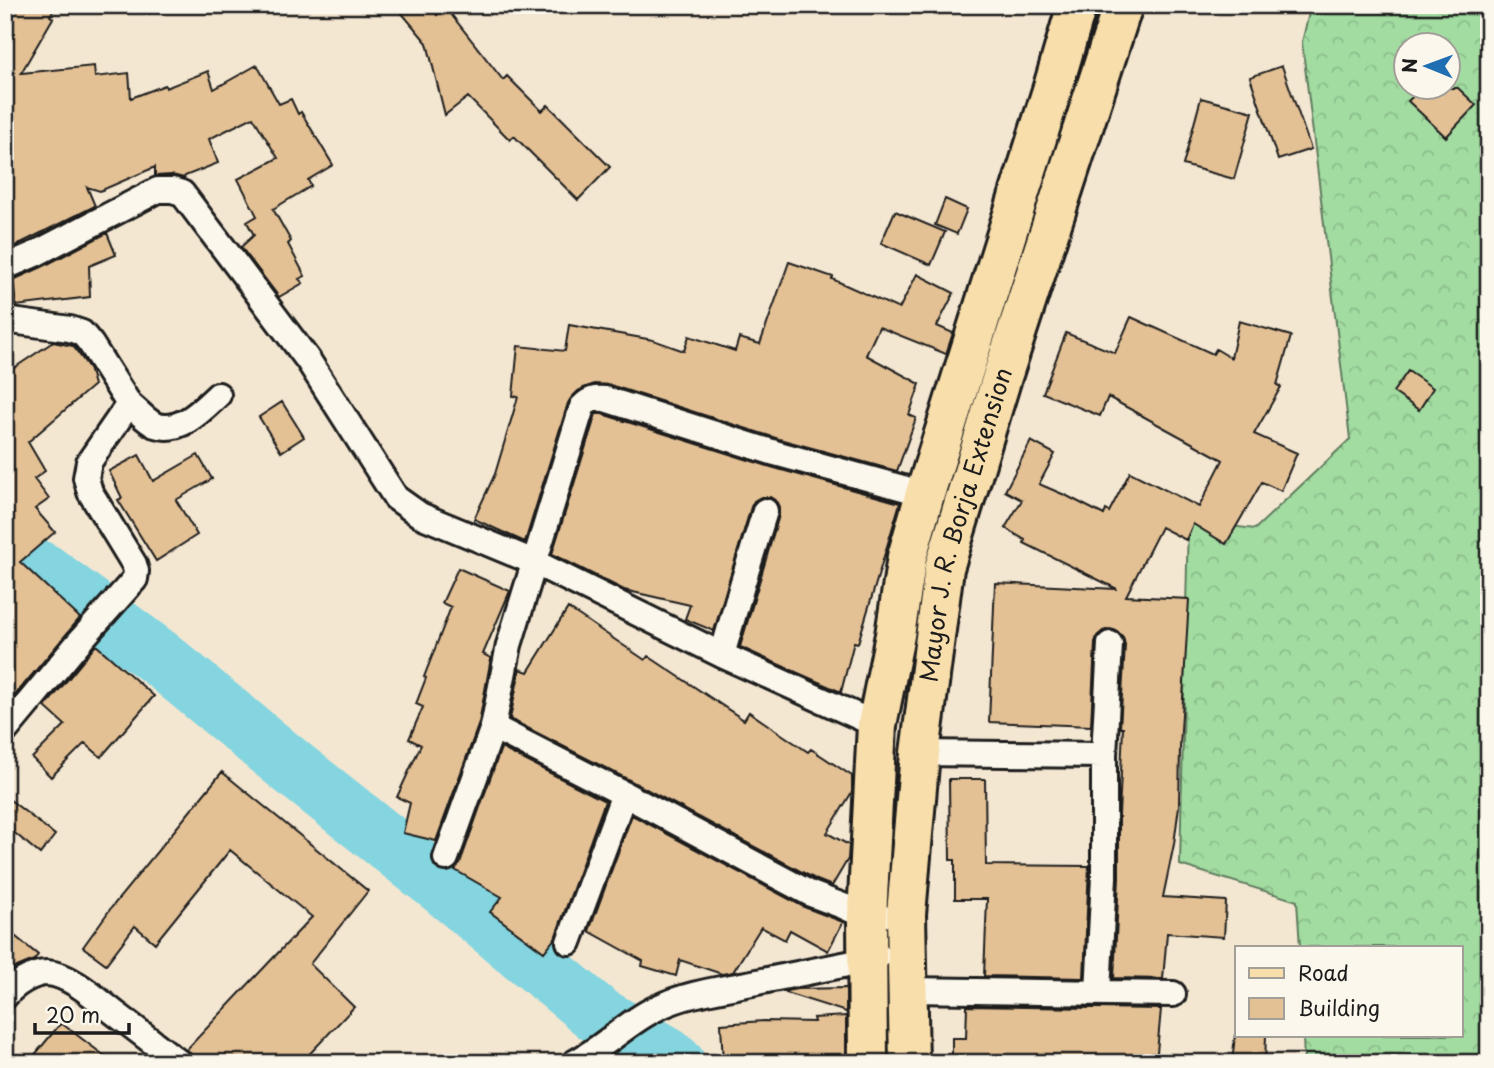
<svg xmlns="http://www.w3.org/2000/svg" width="1494" height="1068" font-family="'Playpen Sans',sans-serif">
  <style>
    .forest { fill: url(#forest-crowns); stroke: #5f7c5e; stroke-width: 2; fill-rule: evenodd }
    .lines { fill: none; stroke-linecap: round; stroke-linejoin: round }
    .river { stroke: #84d5df; stroke-width: 58 }
    .building { fill: #e4c195; stroke: #1c1c1c; stroke-width: 2 }
    .minor-casing { stroke: #1c1c1c; stroke-width: 30 }
    .primary-casing { stroke: #1c1c1c; stroke-width: 44 }
    .minor { stroke: #fbf7ec; stroke-width: 24 }
    .primary { stroke: #f8deab; stroke-width: 38 }
    .labels { text-anchor: middle; stroke-width: 5; stroke-linejoin: round; paint-order: stroke }
    .street-label { font-size: 24px; fill: #1c1c1c; stroke: #fbf7ec }
  </style>
  <defs>
    <pattern id="forest-crowns" width="20" height="18" patternUnits="userSpaceOnUse" patternTransform="scale(1.75)"><rect width="20" height="18" fill="#a2dca1"/><path d="M2 6a3 3 0 1 1 6 0M12 15a3 3 0 1 1 6 0" fill="none" stroke="#8bbc8a"/></pattern>
  </defs>
  <rect width="100%" height="100%" fill="#f4e7d2"/>
  <filter id="ink" filterUnits="userSpaceOnUse"><feTurbulence type="fractalNoise" baseFrequency=".0143" numOctaves="2"/><feDisplacementMap in="SourceGraphic" scale="14" xChannelSelector="R" yChannelSelector="G"/><feConvolveMatrix kernelMatrix="1 2 1 2 8 2 1 2 1" color-interpolation-filters="sRGB"/></filter>
  <g filter="url(#ink)">
    <!-- forest -->
    <path class="forest" d="M1311,5h178v1058h-185l-1,-28h158v-88h-161l-3,-46 -117,-36 8,-344 67,8 95,-90 -48,-397zM1406,46h42v42h-42z"/>
    <g class="lines">
      <!-- river -->
      <path class="river" d="M5,551l40,22 116,86 132,109 148,117 157,130 69,40 9,8"/>
    </g>
    <!-- building -->
    <path class="building" d="M15,5h41l-6,11 3,2 -32,55 73,-7 1,11 34,-4 2,25 34,-13 1,3 42,-17 6,18 43,-24 22,39 12,-5 7,15 3,-2 32,53 -25,15 3,6 -38,23 18,32 -3,3 17,32 -6,3 4,4 -24,14 -38,-50 13,-12 -7,-13 10,-6 -19,-37 40,-21 -25,-41 -44,22 9,24 -33,13 -1,2 -12,-3 -17,1v-9l-55,24 -13,-4 8,19 -86,43 -1,-4h-3v-223z
      M395,5h34l8,10 9,-7 57,72 4,-4 35,35 6,-6 62,62 -32,33 -64,-64 -4,4 -42,-43 -23,18 -18,-72z
      M1282,66l29,83 -33,11 -28,-83z
      M1422,88h36l18,17 -30,32 -38,-36z
      M1201,98l52,14 -19,67 -51,-14z
      M945,199l22,10 -10,25 -22,-9z
      M895,211l50,21 -14,33 -50,-22z
      M107,233l9,22 -27,11 1,31 -74,9 -3,-26 29,-13z
      M789,262l44,15 -1,2 67,30 18,-35 37,19 -17,33 16,7 -7,21 -67,-27 -13,28 54,29 -11,31 7,3 -19,53 -118,-32 -169,-54 -16,-1 -16,7 -10,12 -43,139 -51,-23 21,-45 23,-77 -5,-1 5,-50 47,5 4,-26 84,15 31,11 5,-15 46,15 4,-13 21,6z
      M1131,317l82,37 3,-5 15,9 8,-37 52,15 -14,49 4,2 -27,47 43,19 -16,38 -19,-9 -36,62 -33,-20 -7,16 -25,-13 -35,69 63,3 -9,148 -1,59 -5,38 -11,53 63,4 -2,36 -57,-4 -4,46 -49,-1 5,-100v-63l4,-87h-3l5,-83 -2,-8 -6,-6 -7,-2 -7,2 -6,5 -2,7 -4,83 -102,-4 6,-139 122,6 -93,-46 1,-3 -20,-12 17,-28 -17,-9 26,-50 24,13 -16,30 28,12 37,19 2,-5 3,2 21,-40 69,35 24,-47 -115,-63 -8,19 -57,-23 23,-60 49,20z
      M53,342l20,4 16,22 5,17 -66,57 17,29 -11,8 15,20 -14,10 20,23 -35,30 60,56 -75,89v-333z
      M1408,371l25,17 -14,22 -26,-18z
      M282,402l22,35 -23,15 -22,-35z
      M596,414h6l169,53 129,36 -42,140 -4,-1 -13,50 -101,-45 39,-132v-8l-3,-6 -6,-4h-9l-7,4 -3,6 -37,124 -29,-12 5,-14 -66,-15 -72,-36z
      M139,455l14,26 45,-26 14,24 -36,21 21,35 -41,26 -38,-61 4,-2 -13,-27z
      M458,568l52,23 -27,63 8,4 -12,65 -43,118 -33,-8 7,-30 -13,-6 24,-52 -12,-6 14,-32 -7,-3 10,-26 -2,-1 27,-70 -9,-4z
      M568,608l77,52 3,-4 96,64 5,-8 59,40 3,-3 41,27v16l-25,41 22,12 -1,14 -16,27 -15,-6 -186,-99 -121,-62 10,-50 8,3z
      M96,645l58,51 -53,61 -16,-14 -34,34 -19,-19 33,-33 -20,-18z
      M501,748l104,53 -50,137 -11,14 -54,-40 12,-15 -47,-27 5,-7z
      M222,772l146,119 -58,73 44,43 -53,56h-106l-2,-6 -6,-8 125,-132 -82,-67 -75,93 -20,-17 -29,38 -23,-17 28,-39z
      M949,779h36l1,86 103,1 -5,112 -100,-2 3,-77h-32v-39h-5z
      M5,796l50,39 -15,19 -35,-29z
      M632,815l172,92 39,15 -15,29 -38,-21 -5,10 -24,-13 -28,45 -11,2 -42,-14 -4,16 -34,-10 1,-5 -54,-30z
      M5,928l33,27 -4,5 -17,7 -12,8z
      M846,988v24l-60,-19v-2l11,-2z
      M967,1006l194,3 -5,54h-204v-25h14z
      M846,1016v47h-123l-2,-39 43,-3 50,1 -1,-4z
      M61,1023l53,40h-86z
      M1235,1035h31l-1,28h-33z"/>
    <g class="lines">
      <defs>
        <path id="minor" d="M5,267l30,-13 123,-64h14l10,3 126,167 88,138 24,17 114,47 188,93 155,70
          M5,322l7,-1 58,8 12,4 9,11 38,60 -40,58 -3,16 4,14 44,72 2,7 -1,8 -56,63 -74,89
          M129,404c8,6 17,17 26,21 25,9 47,-15 63,-30
          M722,655l21,-73 22,-71
          M493,727l131,67 187,100 32,12 24,11 13,-1
          M920,753l184,2
          M446,858l47,-131 16,-82 73,-238c7,-8 13,-9 23,-8l170,54 150,41
          M569,942l55,-148
          M908,990l265,4
          M1098,992l6,-115v-122l6,-111
          M5,996c9,-11 27,-23 42,-23 24,1 54,30 73,44 20,15 40,31 60,46
          M574,1063c31,-16 54,-42 85,-56 27,-13 58,-17 88,-23 40,-8 81,-16 121,-24l11,-4"/>
        <g id="primary">
          <path d="M868,1063l-1,-146 10,-192 18,-90 12,-78 18,-63 129,-410 23,-79"/>
          <path id="s1" d="M909,1063l-3,-149 14,-161 24,-185 58,-191 121,-372"/>
        </g>
      </defs>
      <!-- minor casing -->
      <use href="#minor" class="minor-casing"/>
      <!-- primary casing -->
      <use href="#primary" class="primary-casing"/>
      <!-- minor -->
      <use href="#minor" class="minor"/>
      <!-- primary -->
      <use href="#primary" class="primary"/>
    </g>
  </g>
  <g class="labels">
    <!-- street labels -->
    <g class="street-label">
      <text dy="8" stroke="none"><textPath href="#s1" startOffset="544">Mayor J. R. Borja Extension</textPath></text>
    </g>
  </g>
  <!-- margin -->
  <rect width="1494" height="1068" fill="none" stroke="#fbf7ec" stroke-width="28"/>
  <rect x="14" y="14" width="1466" height="1040" fill="none" stroke="#1c1c1c" stroke-width="2.5" filter="url(#ink)"/>
  <!-- legend -->
  <rect x="1235" y="946" width="228" height="91" fill="#fbf7ec" stroke="#a29f99" stroke-width="2"/>
  <rect x="1249" y="968" width="35" height="10" fill="#f8deab" stroke="#a29f99" stroke-width="2"/>
  <text x="1298" y="981" font-size="21" fill="#1c1c1c">Road</text>
  <rect x="1249" y="998" width="35" height="21" fill="#e4c195" stroke="#a29f99" stroke-width="2"/>
  <text x="1298" y="1016" font-size="21" fill="#1c1c1c">Building</text>
  <!-- north arrow -->
  <g transform="translate(1427 66) rotate(271)"><circle r="33" fill="#fbf7ec" stroke="#a29f99" stroke-width="2"/>
  <path d="M0-5L12 26L0 18L-12 26Z" fill="#1f6fb2"/>
  <text y="-10" font-size="19" font-weight="bold" text-anchor="middle" fill="#1c1c1c">N</text>
  </g>
  <!-- scale -->
  <path d="M35 1023v10h94v-10" fill="none" stroke="#1c1c1c" stroke-width="3.5"/>
  <text x="46" y="1023" font-size="21" fill="#1c1c1c" stroke="#fbf7ec" stroke-width="5" paint-order="stroke">20 m</text>
</svg>
